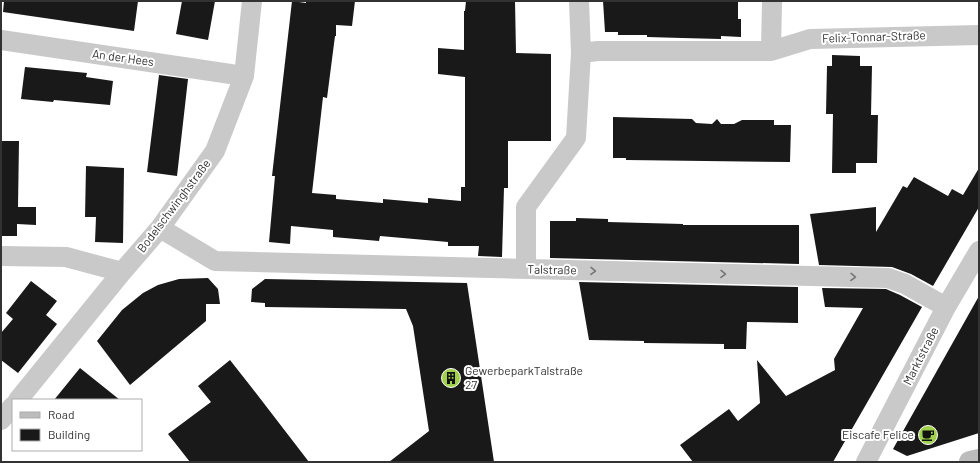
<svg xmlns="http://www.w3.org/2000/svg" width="980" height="463" font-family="Barlow,sans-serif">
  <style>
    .building { fill: #191919 }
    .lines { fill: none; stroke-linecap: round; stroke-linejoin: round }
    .street { stroke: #c9c9c9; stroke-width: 20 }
    .secondary { stroke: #bcbcbc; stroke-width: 22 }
    .oneway { stroke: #767676 }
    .labels { text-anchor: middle; stroke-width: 4; stroke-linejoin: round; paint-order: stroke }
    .street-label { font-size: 12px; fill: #323232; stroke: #fff }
    .poi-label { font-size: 12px; fill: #323232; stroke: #fff; text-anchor: start }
  </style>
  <rect width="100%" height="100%" fill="#fff"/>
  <!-- building -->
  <path class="building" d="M4,1h134l-4,30 -131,-19z
    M182,1h33l-7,39 -32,-6z
    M292,1l14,2v-2h49l-3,25 -16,-1v11h-1l-8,62 -4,-1 -11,96 24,2v4l47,4v-4l45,4v-5l33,3v-14h4v-110l-27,-3v-26l26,2v-39h1l1,-10h49l1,52 35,1v87h-43v47h-4l-2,69 -24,-1 1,-10h-31v-4l-68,-6 -1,5 -46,-4v-7l-42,-4 -1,18 -21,-2 6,-66h-3z
    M603,1h135v18h3v18l-20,-1v3l-39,-1 -35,-1v-2h-29v-3h-13z
    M832,55l28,1v10h12l-1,49h7l-1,48h-21v10h-24l1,-59h-7l1,-48h5z
    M25,67l62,6 -1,4 27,4 -3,24 -56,-5 -1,2 -32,-3z
    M159,75l29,4 -11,97 -30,-4z
    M613,117l79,2 4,4 16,1 5,-5 4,5h13l8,-4h32v5h17l-1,37 -164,-2v-2h-13z
    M1,141h18l-1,66h18v18l-19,-1v12h-16z
    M86,166l38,2 -1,75 -28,-1 1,-25h-11z
    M979,168v39l-46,79 -22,-12 -19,-7 -73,-2 -9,-51 66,-7v25l27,-46 4,2 7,-11 34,19 4,-7 11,6z
    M576,218l32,1v3l75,2v1h116v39l-249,-6v-37h26z
    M208,278l10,11 2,15h-14v17l-76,64 -33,-44 25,-31 21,-17 15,-8 21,-6z
    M265,279l202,4 27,179h-105l40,-31 -16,-105 -7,-17 -141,-2v-4l-14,-1 1,-13z
    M31,281l26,20 -11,14 11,9 -39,49 -17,-13v-27l12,-14 -7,-6z
    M579,282l219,5v36l-51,-1 -1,27h-22v-5l-80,-1v-2l-55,-1z
    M822,288l64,1 14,6 22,12 -89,155h-140l-13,-17 49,-36 9,12 22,-18 -3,-43 29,36 49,-26 -1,-11 29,-51 -38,-1z
    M979,296v137l-72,23 -14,-7z
    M230,360l22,28 57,74h-119l-22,-28 43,-32 -13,-16z
    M80,368l40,32h-66z"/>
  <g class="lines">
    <!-- street -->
    <path class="street" d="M1,40l243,36
      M771,51l1,-50
      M581,53l17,-2h173l39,-12 169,-4
      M160,228l55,33 673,17 17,6 41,23
      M1,256l65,1 56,15
      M526,269v-62l50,-69 5,-85 -2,-52
      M18,400l104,-128 38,-44 55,-77 29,-75 8,-75
      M1,420l12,-14
      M866,462l80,-155 33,-56"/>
    <!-- secondary -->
    <path class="secondary" d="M970,462l9,-2"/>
  </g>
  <!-- one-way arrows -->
  <defs><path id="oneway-chevron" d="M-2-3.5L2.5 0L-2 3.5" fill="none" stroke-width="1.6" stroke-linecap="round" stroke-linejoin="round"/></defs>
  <g class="oneway">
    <use href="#oneway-chevron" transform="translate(593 271) rotate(1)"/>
    <use href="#oneway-chevron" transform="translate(723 274) rotate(1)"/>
    <use href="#oneway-chevron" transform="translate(853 277) rotate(1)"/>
  </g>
  <!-- icons -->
  <defs>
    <symbol id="building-disc" viewBox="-11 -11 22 22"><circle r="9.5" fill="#a1d14c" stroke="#fff"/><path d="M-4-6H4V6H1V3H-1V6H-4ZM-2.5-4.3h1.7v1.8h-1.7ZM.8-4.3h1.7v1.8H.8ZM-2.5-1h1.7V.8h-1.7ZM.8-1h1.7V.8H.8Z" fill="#111"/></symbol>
    <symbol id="cafe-disc" viewBox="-11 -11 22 22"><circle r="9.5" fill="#a1d14c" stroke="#fff"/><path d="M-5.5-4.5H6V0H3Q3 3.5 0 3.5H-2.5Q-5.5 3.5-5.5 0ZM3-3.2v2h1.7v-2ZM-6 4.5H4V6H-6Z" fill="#111"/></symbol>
  </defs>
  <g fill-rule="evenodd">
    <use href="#building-disc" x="440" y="367" width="22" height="22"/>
    <use href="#cafe-disc" x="917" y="424" width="22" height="22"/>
  </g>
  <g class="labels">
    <!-- street labels -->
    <g class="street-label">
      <text transform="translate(874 37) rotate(-2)" y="4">Felix-Tonnar-Straße</text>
      <text transform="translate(123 58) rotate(8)" y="4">An der Hees</text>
      <text transform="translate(174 206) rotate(-53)" y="4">Bodelschwinghstraße</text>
      <text transform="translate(552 270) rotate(1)" y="4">Talstraße</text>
      <text transform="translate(921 356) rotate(-63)" y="4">Marktstraße</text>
    </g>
    <!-- poi labels -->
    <g class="poi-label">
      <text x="465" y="375">GewerbeparkTalstraße<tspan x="465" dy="14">27</tspan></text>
      <text x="914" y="439" text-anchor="end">Eiscafe Felice</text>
    </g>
  </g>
  <!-- border -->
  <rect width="980" height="463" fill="none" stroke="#323232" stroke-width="4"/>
  <!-- legend -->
  <rect x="12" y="399" width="130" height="52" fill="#ffffff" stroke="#adadad"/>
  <rect x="20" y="412" width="20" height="6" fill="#bcbcbc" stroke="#adadad"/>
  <text x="48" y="419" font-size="12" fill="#323232">Road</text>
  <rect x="20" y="429" width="20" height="12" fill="#191919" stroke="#adadad"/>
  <text x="48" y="439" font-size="12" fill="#323232">Building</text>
</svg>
